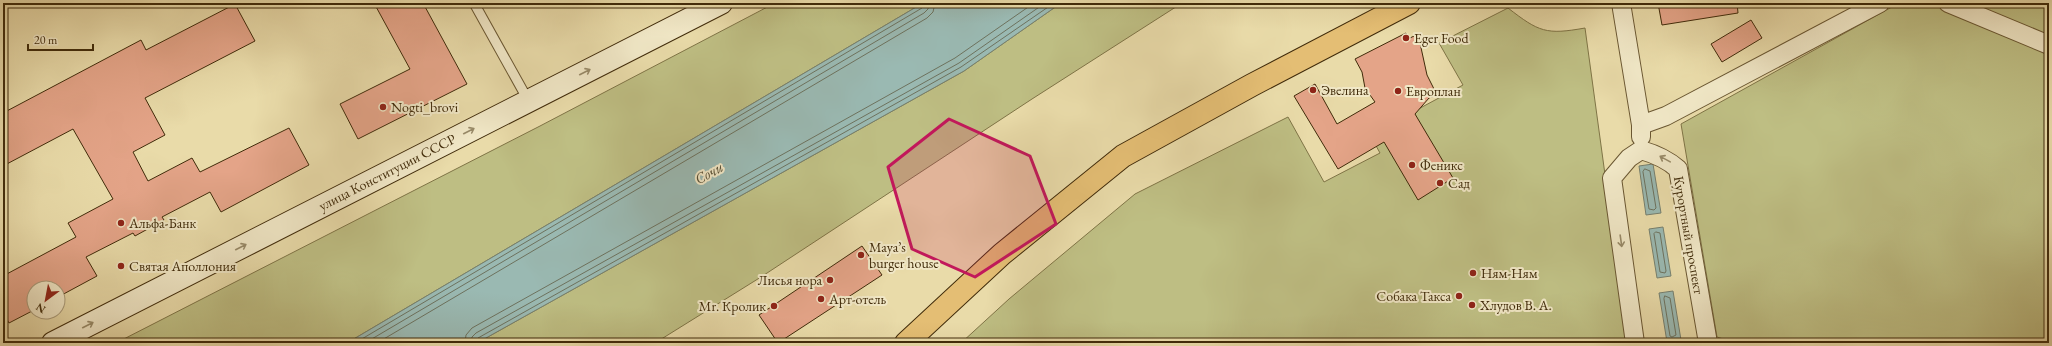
<svg xmlns="http://www.w3.org/2000/svg" width="2052" height="346" font-family="'EB Garamond',serif">
  <style>
    .green { fill: #bebe83; stroke: #7f7446 }
    .water { fill: #9ab9b2; stroke: #76806f }
    .lines { fill: none; stroke-linecap: round; stroke-linejoin: round }
    .shore { stroke: #6d725e; stroke-width: 1 }
    .building { fill: #e4a488; stroke: #402b0a }
    .lane-casing { stroke: #6a5732; stroke-width: 11 }
    .street-casing { stroke: #6a5732; stroke-width: 20 }
    .secondary-casing { stroke: #402b0a; stroke-width: 24 }
    .primary-casing { stroke: #402b0a; stroke-width: 24 }
    .lane { stroke: #f1e8c7; stroke-width: 9 }
    .street { stroke: #f1e8c7; stroke-width: 18 }
    .secondary { stroke: #f1e8c7; stroke-width: 22 }
    .primary { stroke: #e4be74; stroke-width: 22 }
    .oneway { stroke: #988a68 }
    .marked { fill: #c2185b; fill-opacity: 0.2; stroke: #c2185b; stroke-width: 3; stroke-linejoin: round }
    .poi-dot { fill: #8f2418; stroke: #f1e8c7; stroke-width: 1.5 }
    .labels { text-anchor: middle; stroke-width: 4; stroke-linejoin: round; paint-order: stroke }
    .poi-label { font-size: 14px; fill: #402b0a; stroke: #f1e8c7; text-anchor: start }
    .street-label { font-size: 14px; fill: #402b0a; stroke: #f1e8c7 }
    .water-label { font-size: 15px; font-style: italic; fill: #564e34; stroke: #f1e8c7 }
  </style>
  <rect width="100%" height="100%" fill="#e9dba9"/>
  <filter id="stains"><feTurbulence type="fractalNoise" baseFrequency=".005" numOctaves="4"/><feColorMatrix values="0 0 0 0 .2 0 0 0 0 .09 0 0 0 0 .02 0 0 0 .5 -.17"/></filter>
  <radialGradient id="worn" r=".72"><stop offset=".6" stop-color="#630" stop-opacity="0"/><stop offset="1" stop-color="#630" stop-opacity=".3"/></radialGradient>
  <!-- green -->
  <path class="green" d="M775,3h148l-576,340h-231l424,-217z
    M1061,3h121l-150,96 -271,178 -106,66h-178l487,-272z
    M1899,3h150v340h-313l-19,-6 -36,-213z
    M1508,8c31,24 38,27 77,20l43,315h-667l48,-44 126,-105 153,-77 36,65 56,-29 -10,-18 93,-50 -24,-42z"/>
  <!-- water -->
  <path class="water" d="M923,3h138l-97,68 -487,272h-130z
    M1653,164l8,49 -15,2 -7,-49z
    M1663,227l8,49 -14,2 -8,-49z
    M1673,291l8,49 -14,2 -8,-49z"/>
  <g class="lines">
    <!-- shore -->
    <path class="shore" d="M1645,169l5,2 6,37 -2,2 -5,-1 -6,-37z
      M1656,232l4,1 6,38 -1,2 -5,-1 -6,-38z
      M1665,296l5,2 6,37 -4,2 -2,-1 -6,-37z
      M355,343l567,-335 2,-5
      M365,343l559,-330 4,-4 1,-6
      M377,343l550,-325 6,-6 2,-9
      M465,343l1,-8 6,-7 483,-270 79,-55
      M471,343l1,-6 4,-4 483,-270 86,-60
      M476,343l2,-5 483,-271 93,-64"/>
  </g>
  <!-- building -->
  <path class="building" d="M374,3h49l44,81 -109,55 -18,-35 70,-35z
    M1658,3h79l1,10 -76,12z
    M235,4l20,37 -110,57 20,37 -32,17 15,29 44,-23 8,14 89,-44 20,37 -88,47 -11,-20 -48,25 2,3 -29,16 -2,-3 -47,24 11,19 -39,21v-9h-24v22l-25,13 -6,-11v-36l73,-39 -8,-14 45,-24 -40,-70 -70,37v-53l138,-73 5,10z
    M1751,20l11,18 -40,24 -11,-18z
    M1406,33l2,6 10,-5 9,41 10,20 -8,3 -14,16 38,64 -35,22 -34,-58 -46,27 -44,-73 21,-12 22,40 38,-22 -10,-14 -3,-16 -7,-13z
    M862,246l20,29 -104,68 -19,-28z"/>
  <g class="lines">
    <defs>
      <path id="lane" d="M474,3l54,97"/>
      <path id="street" d="M1621,3l20,122v12
        M1948,3l101,42
        M1641,125l25,-9 214,-113
        M1635,343l-23,-165 17,-20 12,-8c14,4 26,9 37,19l30,174"/>
      <path id="secondary" d="M53,343l668,-340"/>
      <path id="primary" d="M906,343l96,-89 121,-98 129,-71 157,-82"/>
    </defs>
    <!-- lane casing -->
    <use href="#lane" class="lane-casing"/>
    <!-- street casing -->
    <use href="#street" class="street-casing"/>
    <!-- secondary casing -->
    <use href="#secondary" class="secondary-casing"/>
    <!-- primary casing -->
    <use href="#primary" class="primary-casing"/>
    <!-- lane -->
    <use href="#lane" class="lane"/>
    <!-- street -->
    <use href="#street" class="street"/>
    <!-- secondary -->
    <use href="#secondary" class="secondary"/>
    <!-- primary -->
    <use href="#primary" class="primary"/>
  </g>
  <!-- one-way arrows -->
  <defs><path id="oneway-shaft" d="M-6 0H5M1.5-3L5.5 0L1.5 3" fill="none" stroke-width="1.6" stroke-linecap="round" stroke-linejoin="round"/></defs>
  <g class="oneway">
    <use href="#oneway-shaft" transform="translate(585 72) rotate(-27)"/>
    <use href="#oneway-shaft" transform="translate(469 131) rotate(-27)"/>
    <use href="#oneway-shaft" transform="translate(1665 159) rotate(-151)"/>
    <use href="#oneway-shaft" transform="translate(1621 241) rotate(82)"/>
    <use href="#oneway-shaft" transform="translate(241 247) rotate(-27)"/>
    <use href="#oneway-shaft" transform="translate(88 325) rotate(-27)"/>
  </g>
  <!-- marked area -->
  <path class="marked" d="M949,119l81,37 26,68 -81,53 -63,-28 -24,-82z"/>
  <!-- markers -->
  <g class="poi-dot">
    <circle cx="1406" cy="38" r="4"/>
    <circle cx="1313" cy="90" r="4"/>
    <circle cx="1398" cy="91" r="4"/>
    <circle cx="383" cy="107" r="4"/>
    <circle cx="1412" cy="165" r="4"/>
    <circle cx="1440" cy="183" r="4"/>
    <circle cx="121" cy="223" r="4"/>
    <circle cx="861" cy="255" r="4"/>
    <circle cx="121" cy="266" r="4"/>
    <circle cx="1473" cy="273" r="4"/>
    <circle cx="830" cy="280" r="4"/>
    <circle cx="1459" cy="296" r="4"/>
    <circle cx="821" cy="299" r="4"/>
    <circle cx="1472" cy="305" r="4"/>
    <circle cx="774" cy="306" r="4"/>
  </g>
  <g class="labels">
    <!-- poi labels -->
    <g class="poi-label">
      <text x="1414" y="43">Eger Food</text>
      <text x="1321" y="95">Эвелина</text>
      <text x="1406" y="96">Европлан</text>
      <text x="391" y="112">Nogti_brovi</text>
      <text x="1420" y="170">Феникс</text>
      <text x="1448" y="188">Сад</text>
      <text x="129" y="228">Альфа-Банк</text>
      <text x="869" y="252">Maya’s<tspan x="869" dy="16">burger house</tspan></text>
      <text x="129" y="271">Святая Аполлония</text>
      <text x="1481" y="278">Ням-Ням</text>
      <text x="822" y="285" text-anchor="end">Лисья нора</text>
      <text x="1451" y="301" text-anchor="end">Собака Такса</text>
      <text x="829" y="304">Арт-отель</text>
      <text x="1480" y="310">Хлудов В. А.</text>
      <text x="766" y="311" text-anchor="end">Mr. Кролик</text>
    </g>
    <!-- street labels -->
    <g class="street-label">
      <text transform="translate(387 172) rotate(-27)" y="5">улица Конституции СССР</text>
      <text transform="translate(1689 235) rotate(80)" y="5">Курортный проспект</text>
    </g>
    <!-- water labels -->
    <g class="water-label">
      <text transform="translate(709 173) rotate(-30)" y="5">Сочи</text>
    </g>
  </g>
  <!-- margin -->
  <rect width="2052" height="346" fill="none" stroke="#e9dba9" stroke-width="16"/>
  <rect x="4" y="4" width="2044" height="338" fill="none" stroke="#402b0a" stroke-width="2"/>
  <rect x="8" y="8" width="2036" height="330" fill="none" stroke="#402b0a"/>
  <!-- north arrow -->
  <g transform="translate(46 300) rotate(212)"><circle r="19" fill="#f1e8c7" stroke="#aa9c7b"/>
  <path d="M0-3L7 15L0 10L-7 15Z" fill="#8f2418"/>
  <text y="-6" font-size="11" font-weight="bold" text-anchor="middle" fill="#402b0a">N</text>
  </g>
  <!-- scale -->
  <path d="M28 44v6h65v-6" fill="none" stroke="#402b0a" stroke-width="2"/>
  <text x="34" y="44" font-size="12" fill="#402b0a" stroke="#f1e8c7" stroke-width="3" paint-order="stroke">20 m</text>
  <rect width="100%" height="100%" filter="url(#stains)"/>
  <rect width="100%" height="100%" fill="url(#worn)"/>
</svg>
